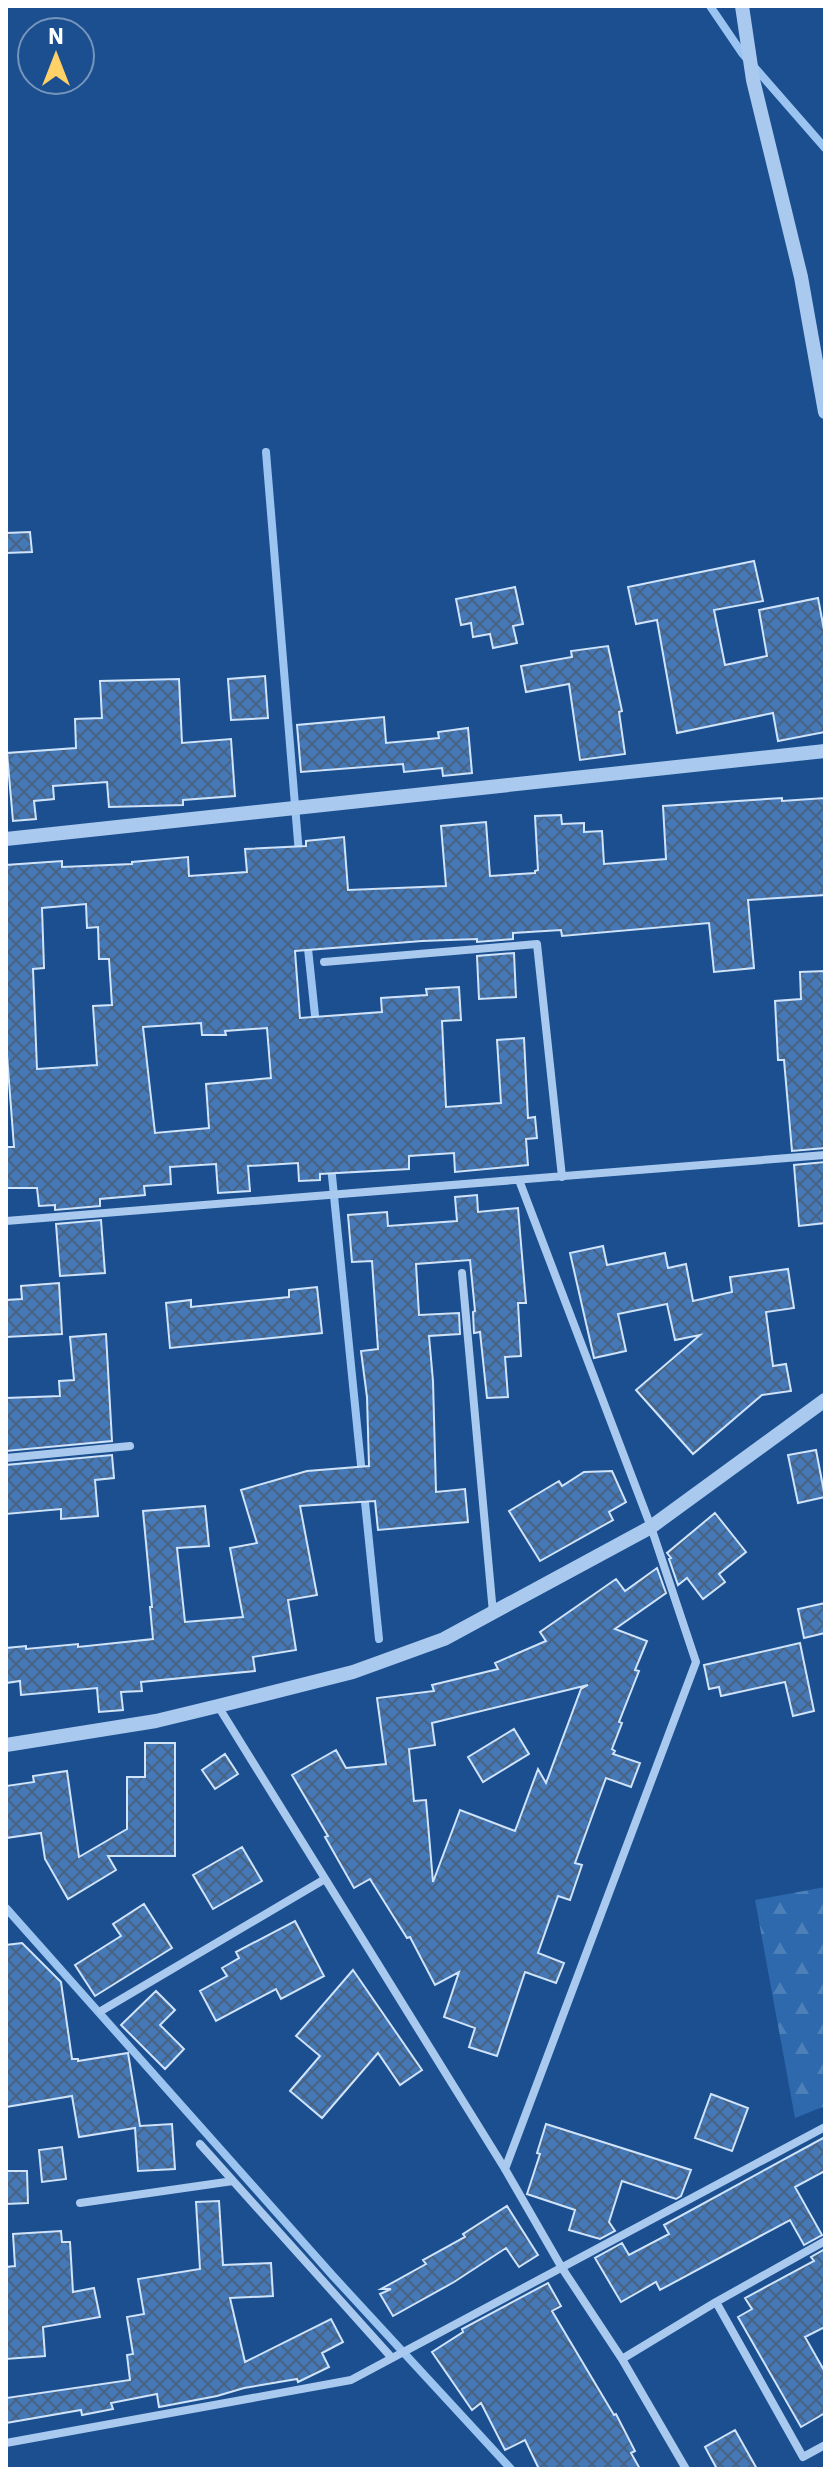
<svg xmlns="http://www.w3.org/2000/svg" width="831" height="2475" font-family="'IBM Plex Sans',sans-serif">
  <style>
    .forest { fill: url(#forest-firs) }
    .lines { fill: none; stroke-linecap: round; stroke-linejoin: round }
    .stream { stroke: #9cc4f0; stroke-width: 8 }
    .building { fill: url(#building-cross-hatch); stroke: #cfe3fa; stroke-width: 2; fill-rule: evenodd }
    .minor { stroke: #a9c9ee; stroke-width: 8 }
    .tertiary { stroke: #a9c9ee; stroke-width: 14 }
  </style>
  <defs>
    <pattern id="forest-firs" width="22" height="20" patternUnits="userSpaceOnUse" patternTransform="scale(2)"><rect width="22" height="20" fill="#2e69ad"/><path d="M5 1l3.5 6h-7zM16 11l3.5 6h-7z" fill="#4d80b9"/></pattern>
    <pattern id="building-cross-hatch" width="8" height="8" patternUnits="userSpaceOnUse" patternTransform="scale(2)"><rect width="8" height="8" fill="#4478b7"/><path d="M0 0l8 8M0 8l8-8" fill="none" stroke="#486282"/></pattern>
  </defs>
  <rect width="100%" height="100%" fill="#1b4f8f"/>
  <!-- forest -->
  <path class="forest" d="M825,1887v219l-30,12 -40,-218z"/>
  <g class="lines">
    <!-- stream -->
    <path class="stream" d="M710,6l32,47 83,95
      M266,452l33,402
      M307,939l9,86
      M331,1166l31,309
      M364,1492l15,147
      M6,1908l327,368 178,193"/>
  </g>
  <!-- building -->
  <path class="building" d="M30,532l2,20 -26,1v-20z
    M754,561l9,40 -49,9 11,55 42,-9 -8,-46 59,-12 7,37v97l-47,9 -5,-28 -96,20 -20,-113 -21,4 -8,-37z
    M515,587l8,37 -10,2 4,17 -24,5 -3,-14 -17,3 -2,-14 -10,2 -5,-26z
    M608,646l14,65 -3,1 6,42 -45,6 -11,-76 -43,8 -5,-26 51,-9 -1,-6z
    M265,676l3,42 -37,2 -3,-41z
    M179,679l3,64 49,-4 4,57 -52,4v5l-74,2 -2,-25 -54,4 1,13 -20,2 2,18 -23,2 -6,-68 69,-5 -1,-29 27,-1 -2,-37z
    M384,717l2,26 53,-5 -1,-6 30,-4 4,45 -29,3 -1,-8 -38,4 -1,-8 -102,8 -4,-47z
    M782,798v3l43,-3v97l-77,5 6,68 -40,4 -5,-49 -147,13 -1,-6 -48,3v6l-36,3v-3l-55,2 -127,10 5,67 82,-6 -1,-14 46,-3 -1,-6 33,-2 2,33 -19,1 4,86 55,-4 -4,-63 27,-2 4,80 7,-1 2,21 -11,1 2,26 -73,7 -1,-19 -45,3v13l-89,5v6l-21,1 -1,-18 -50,3 2,25 -32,2 -2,-29 -46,3 1,17 -27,2 1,9 -45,4v7l-45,4v-5l-16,1 -2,-18h-31v-41h8l-8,-105v-177l56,-4v6l70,-3v-2l56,-5 1,19 58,-4 -2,-23 61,-3v-5l38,-4 4,53 98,-4 -5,-60 45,-4 4,54 45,-3v-2l3,-1 -3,-54 26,-1 1,9 22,-1v9l18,-1 2,33 62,-5 -3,-53zM86,904l1,24 11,-1 1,32h10l3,46 -19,1 4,59 -60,4 -4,-100 11,-1 -2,-60zM201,1023l1,12h24l-1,-4 42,-3 4,50 -65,6 3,44 -54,5 -12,-106z
    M514,953l2,44 -37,2 -2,-43z
    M825,971v177l-33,3 -8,-91h-6l-3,-59 26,-2 -1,-27z
    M825,1162v61l-26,3 -5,-61z
    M477,1195l1,17 40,-4 8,95h-8l3,53 -16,1 3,40 -21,1 -7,-66 -6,1 -1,-21 2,-1 -5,-51 -54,4 3,51 40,-2 1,21 -31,2 4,45 3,111 29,-3 3,33 -90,8 -3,-29 -75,5 17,89 -29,5 8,50 -43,7 2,14 -114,11 1,9 -21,1 2,18 -24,2 -2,-24 -76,7 -1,-14 -14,2v-35l20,-2v3l52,-5v3l75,-8 -3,-32h2l-9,-96 62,-5 4,40 -32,2 8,74 58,-5 -13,-69 27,-5 -16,-53 66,-19 62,-5 -2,-69 -6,-46 17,-2 -6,-88 -20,1 -4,-47 39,-3 1,14 69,-5 -2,-24z
    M101,1220l4,53 -45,3 -4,-52z
    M603,1246l4,19 58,-12 3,15 18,-4 7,37 39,-9 -2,-15 58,-8 6,39 -28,4 7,54 13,-2 5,27 -29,4 -69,59 -57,-64 64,-55 -25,5 -8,-36 -49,10 8,37 -32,7 -24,-105z
    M59,1283l3,51 -56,3v-37l16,-1 -1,-13z
    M317,1287l5,46 -152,15 -4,-45 25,-3v7l98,-10v-7z
    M106,1334l6,107 -106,10v-53l54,-2 -1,-15 15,-1 -4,-43z
    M816,1450l9,47 -27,6 -10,-48z
    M112,1455l2,23 -19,2 3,36 -37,3v-10l-55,5v-49z
    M612,1471l14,31 -17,10 4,8 -73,41 -31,-50 50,-30 3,5 22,-14z
    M715,1513l31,39 -27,22 6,8 -22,17 -16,-21 -9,7 -9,-26 2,-1 -4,-5z
    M657,1568l9,25 -51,36 32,12 -12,29 4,1 -20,51 3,1 -10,26 3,2 -2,3 27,9 -9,24 -25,-9 -31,85 7,2 -12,35 -12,-4 -20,57 26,10 -8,20 -31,-11 -28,84 -28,-9 6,-19 -31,-11 15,-45 -24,13 -25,-48 -3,1 -37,-59 -16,9 -29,-51 3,-1 -36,-61 44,-25 10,18 40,-4 -9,-66 57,-7 -2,-6 66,-16 -3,-6 51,-22 -6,-9 76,-53 9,12zM588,1685l-7,4 -35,94 -8,-14 -23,62 -55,-21 -27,72 -7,-82 -12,1 -5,-52 26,-4 -3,-22z
    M825,1603v30l-21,5 -6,-29z
    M800,1643l14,68 -21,5 -8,-34 -64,14 -2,-9 -10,2 -5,-24z
    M514,1729l15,25 -46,28 -15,-25z
    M145,1743h30v113h-67l8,14 -48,29 -23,-40 -4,-26 -35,5v-52l28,-4 -1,-6 34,-5 12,86 48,-28v-52h18z
    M225,1754l13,20 -23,15 -13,-19z
    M242,1847l20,34 -49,28 -20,-34z
    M144,1904l28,44 -77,48 -20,-31 46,-29 -8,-12z
    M295,1921l29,55 -43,23 -5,-10 -60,32 -16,-30 27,-15 -5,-8 17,-10 -3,-6z
    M22,1943l39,39 11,77h6v2l50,-8 12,73 32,-2 3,45 -37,2 -3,-43 -56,9 -7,-41 -66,11v-162z
    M353,1970l69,100 -22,15 -22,-32 -56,65 -32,-27 30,-35 -24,-20z
    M156,1991l19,19 -15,15 24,24 -19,20 -44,-44z
    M711,2094l37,14 -16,43 -37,-13z
    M546,2124l145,46 -10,26 -5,3 -54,-18 -13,41 6,9 -15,8 -31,-9 6,-20 -48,-16 13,-40 -3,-1z
    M825,2137v34l-30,16 27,48 -18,10 -14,-25 -130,70 -4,-8 -35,20 -26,-44 27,-15 7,12 40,-21 -5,-9z
    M62,2147l4,32 -24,3 -3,-32z
    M6,2171h21l1,32 -22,1z
    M219,2201l4,64 48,-2 2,33 -43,2 15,64 86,-43 12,23 -21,11 7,14 -31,15 -1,-3 -53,9 -27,8 -58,11 -2,-13 -46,9 2,6 -31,6 -1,-5 -75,13v-25l124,-18 -3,-25 6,-1 -6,-37 17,-3 -6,-35 62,-10 -4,-67z
    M507,2206l31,49 -19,12 -13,-19 -52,34 -61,34 -13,-22 11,-5h-10l45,-25 -3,-4 42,-23 -2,-3z
    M61,2231l1,11h8l3,50 21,-4 6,29 -57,10 2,29 -39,3v-92l9,-1 -2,-32z
    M825,2249v78l-20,10 20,35v41l-24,14 -63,-110 14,-8 -7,-11 69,-37 -3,-4z
    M548,2283l13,23 -9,5 62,104 2,-1 19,37 -4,2 9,16h-101l-14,-29 -20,10 -24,-47 -9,7 -40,-58 31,-20 -1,-3z
    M735,2430l22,39h-40l-12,-22z"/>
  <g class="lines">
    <!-- minor -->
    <path class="minor" d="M324,962l213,-18 25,233
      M6,1221l819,-66
      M462,1273l31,340
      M6,1458l124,-12
      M218,1706l287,463 57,99 60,91 64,110
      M101,2011l224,-132
      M200,2144l192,214
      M505,2169l191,-507 -45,-135 -132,-347
      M80,2203l153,-22
      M716,2302l87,155 22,-12
      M622,2359l94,-57 109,-61
      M6,2443l345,-63 474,-253"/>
    <!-- tertiary -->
    <path class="tertiary" d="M742,6l11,74 48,197 24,135
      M6,839l819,-88
      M6,1745l150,-24 62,-15 135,-34 91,-33 207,-112 174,-127"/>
  </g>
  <!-- border -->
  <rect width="831" height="2475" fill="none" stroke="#ffffff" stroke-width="16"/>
  <!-- north arrow -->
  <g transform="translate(56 56)"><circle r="38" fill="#1b4f8f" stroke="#7695bc" stroke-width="2"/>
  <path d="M0-6L14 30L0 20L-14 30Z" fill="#ffd166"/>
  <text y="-12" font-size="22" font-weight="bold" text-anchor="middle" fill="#ffffff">N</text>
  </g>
</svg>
